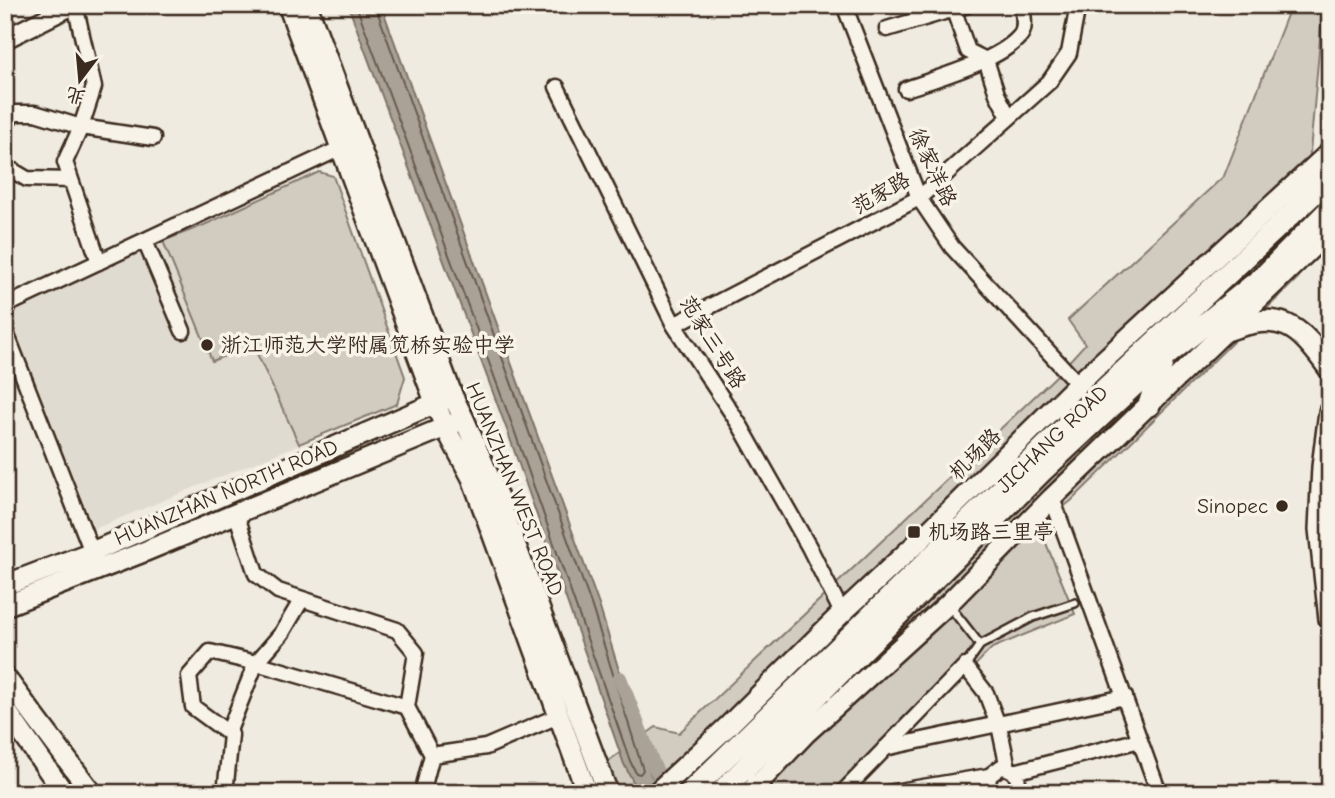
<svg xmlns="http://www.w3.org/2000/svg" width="1335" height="798" font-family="'Comic Neue','LXGW WenKai TC',sans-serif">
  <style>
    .built { fill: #e0dbd0 }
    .green { fill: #d1cbc0; stroke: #867a6f; stroke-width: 2 }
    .water { fill: #aaa296; stroke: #7e7266; stroke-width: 2 }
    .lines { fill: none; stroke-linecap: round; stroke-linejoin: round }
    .shore { stroke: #675a4e; stroke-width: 2 }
    .canal { stroke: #aaa296; stroke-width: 14 }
    .service-casing { stroke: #3b2a1e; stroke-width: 12 }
    .minor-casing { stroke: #3b2a1e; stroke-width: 19 }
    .tertiary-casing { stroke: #3b2a1e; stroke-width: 23 }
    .secondary-casing { stroke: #3b2a1e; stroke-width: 24 }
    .primary-casing { stroke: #3b2a1e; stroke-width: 26 }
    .service { stroke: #f7f3e8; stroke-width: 7 }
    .minor { stroke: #f7f3e8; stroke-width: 14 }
    .tertiary { stroke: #f7f3e8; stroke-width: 18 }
    .secondary { stroke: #f7f3e8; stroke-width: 19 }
    .primary { stroke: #f7f3e8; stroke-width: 21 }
    .poi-dot { fill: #3b2a1e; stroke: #f7f3e8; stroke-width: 2.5 }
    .labels { text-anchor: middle; stroke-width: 7; stroke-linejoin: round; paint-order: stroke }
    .street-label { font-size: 21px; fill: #3b2a1e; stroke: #f7f3e8 }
    .poi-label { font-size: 21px; fill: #3b2a1e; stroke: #f7f3e8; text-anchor: start }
  </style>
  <rect width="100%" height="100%" fill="#efebe0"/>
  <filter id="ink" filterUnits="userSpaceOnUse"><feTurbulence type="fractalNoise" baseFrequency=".0143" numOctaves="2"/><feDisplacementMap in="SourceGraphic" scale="14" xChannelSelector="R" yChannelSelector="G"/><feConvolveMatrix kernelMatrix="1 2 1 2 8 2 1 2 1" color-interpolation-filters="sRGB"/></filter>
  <g filter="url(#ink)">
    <!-- built -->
    <path class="built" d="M319,172l14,4 72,201 -8,27 -303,125 -85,-215 154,-73 41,-16z"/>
    <!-- green -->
    <path class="green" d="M1291,5h32l-24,272 -228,224 -32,25 36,88 -83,34 -141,145h-288l93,-66 23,6 375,-355 31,-34 -17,-24 156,-144z
      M319,172l14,4 72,201 -8,27 -98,40 -46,-99 -41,16 -49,-120 41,-16z"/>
    <!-- water -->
    <path class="water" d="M348,5h33l218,600 52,170 12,18h-24l-15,-29 -117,-334z"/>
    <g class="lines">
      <!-- shore -->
      <path class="shore" d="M356,5l157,422 117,334 6,12 4,1 3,-4 -51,-163 -217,-602"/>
      <!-- canal -->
      <path class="canal" d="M620,678l34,88 14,26"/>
      <defs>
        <path id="service" d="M948,604l32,41
          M965,666l15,-21 53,-28 42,-14"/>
        <path id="minor" d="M75,5l19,82 -13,40 -16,35 34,100
          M844,5l75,193 33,49 126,137
          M952,5l16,46 18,9 11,34 12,23
          M887,29l81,-24
          M557,87l117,238 67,102 68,120 33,66
          M906,89c31,-11 92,-28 113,-52 8,-8 4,-22 3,-32
          M5,125l9,-12h21l46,14 72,11
          M5,166l22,13 44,1
          M145,241l38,90
          M5,306l336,-158
          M674,325l245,-127 130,-116 20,-29 9,-48
          M5,330l87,222
          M1052,498l107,295
          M236,513l20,61 22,17 119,39 19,23 -9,54 25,48 -10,38
          M228,733l28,-70 26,-30 20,-34
          M885,748l240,-51
          M432,755l54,-8 72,-31
          M1014,772l126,-32
          M225,793l6,-58 -38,-28 -4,-31 21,-24 46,11 151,44
          M842,793l123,-127 21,27 14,37 8,38
          M887,793l102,-17
          M991,793l-3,-6 1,-11 12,-9c15,1 21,13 14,26"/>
        <path id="tertiary" d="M5,39l68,-34"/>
        <path id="secondary" d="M288,5l147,397 10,25 27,51 115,315
          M307,5l146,392 11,22 33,76 111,298
          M5,585l87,-33 353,-153
          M5,606l136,-53 314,-130
          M5,677l87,116
          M5,709l59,84
          M656,793l71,-66 115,-114 78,-73 158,-156 252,-232
          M749,793l57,-60 142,-129 104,-106 278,-268"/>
        <path id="primary" d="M1224,331c57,-21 73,-8 106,38
          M1149,405l14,-45
          M1330,412l-7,55 -3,62 10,90
          M689,793l406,-395 235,-220
          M720,793l322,-322 121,-113 100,-81 67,-68"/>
      </defs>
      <!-- service casing -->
      <use href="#service" class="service-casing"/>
      <!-- minor casing -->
      <use href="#minor" class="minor-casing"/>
      <!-- tertiary casing -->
      <use href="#tertiary" class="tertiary-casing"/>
      <!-- secondary casing -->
      <use href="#secondary" class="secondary-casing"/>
      <!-- primary casing -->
      <use href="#primary" class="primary-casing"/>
      <!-- service -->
      <use href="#service" class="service"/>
      <!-- minor -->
      <use href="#minor" class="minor"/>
      <!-- tertiary -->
      <use href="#tertiary" class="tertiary"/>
      <!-- secondary -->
      <use href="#secondary" class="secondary"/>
      <!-- primary -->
      <use href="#primary" class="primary"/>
    </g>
  </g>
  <!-- markers -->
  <g class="poi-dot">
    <circle cx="207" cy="345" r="7"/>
    <circle cx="1282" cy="506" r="7"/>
    <rect x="907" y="525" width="14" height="14" rx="3.5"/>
  </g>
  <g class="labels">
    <!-- street labels -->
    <g class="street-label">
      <text transform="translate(933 167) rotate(65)" y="7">徐家洋路</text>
      <text transform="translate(881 193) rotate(-30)" y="7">范家路</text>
      <text transform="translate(713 342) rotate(58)" y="7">范家三号路</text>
      <text transform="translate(1052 439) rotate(-44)" y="7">JICHANG ROAD</text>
      <text transform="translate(975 454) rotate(-45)" y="7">机场路</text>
      <text transform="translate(515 489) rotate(68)" y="7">HUANZHAN WEST ROAD</text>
      <text transform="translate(226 492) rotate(-23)" y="7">HUANZHAN NORTH ROAD</text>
    </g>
    <!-- poi labels -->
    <g class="poi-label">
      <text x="221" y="352">浙江师范大学附属笕桥实验中学</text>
      <text x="1268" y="513" text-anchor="end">Sinopec</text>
      <text x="928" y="539">机场路三里亭</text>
    </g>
  </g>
  <!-- margin -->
  <rect width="1335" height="798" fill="none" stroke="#f7f3e8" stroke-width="28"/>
  <rect x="14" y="14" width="1307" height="770" fill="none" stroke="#3b2a1e" stroke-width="2.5" filter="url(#ink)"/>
  <!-- north arrow -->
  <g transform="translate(80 80) rotate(196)" stroke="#f7f3e8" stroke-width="5" paint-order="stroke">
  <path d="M0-5L12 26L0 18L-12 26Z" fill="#3b2a1e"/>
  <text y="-10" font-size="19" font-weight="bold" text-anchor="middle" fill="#3b2a1e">北</text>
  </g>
</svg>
